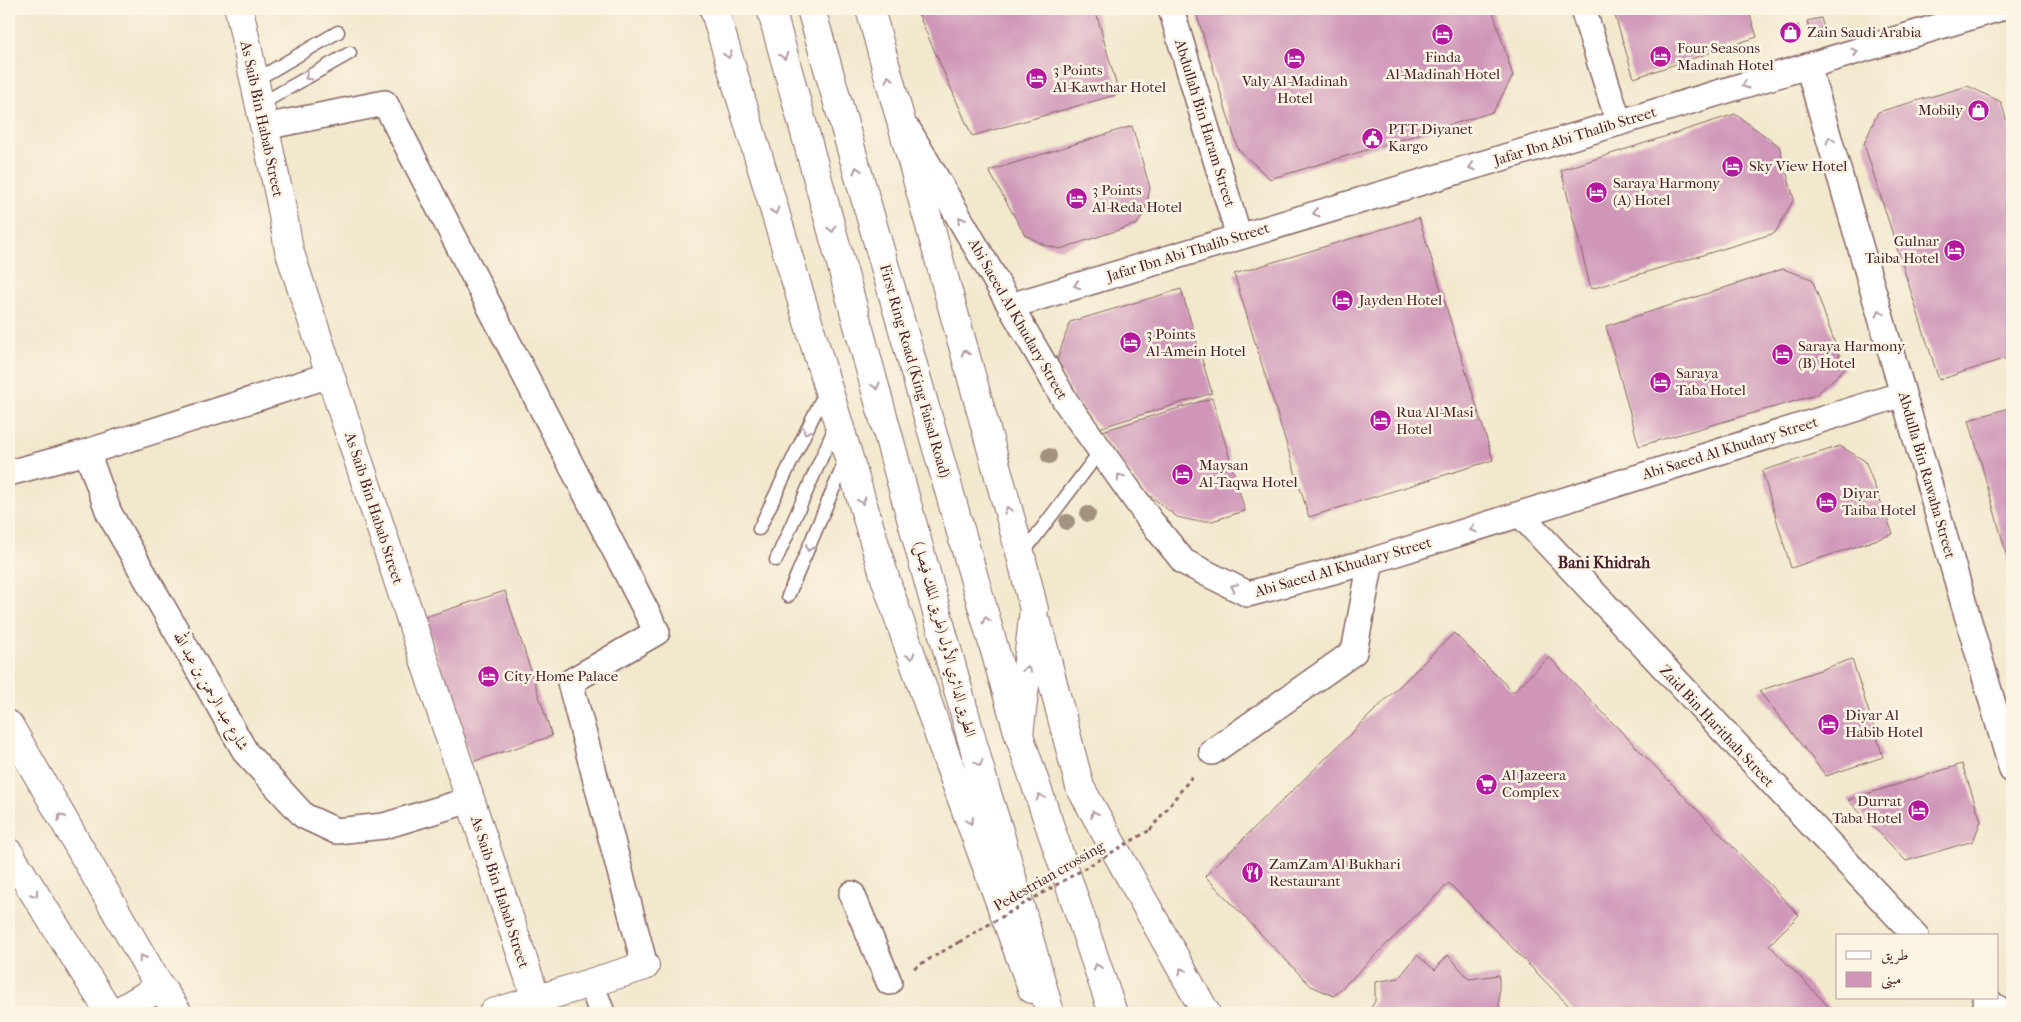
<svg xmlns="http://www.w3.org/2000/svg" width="2021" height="1022" font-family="'IM FELL French Canon',Amiri,serif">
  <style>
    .building { fill: #cf96b8 }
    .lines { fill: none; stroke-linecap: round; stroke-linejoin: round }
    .lane-casing { stroke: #856564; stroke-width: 15 }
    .street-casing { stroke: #856564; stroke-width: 28 }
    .secondary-casing { stroke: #856564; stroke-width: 30 }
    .highway-casing { stroke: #856564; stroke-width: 30 }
    .path { stroke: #856564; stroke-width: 3; stroke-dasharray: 4 4; stroke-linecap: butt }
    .lane { stroke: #fff; stroke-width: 12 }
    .street { stroke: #fff; stroke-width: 25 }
    .secondary { stroke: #fff; stroke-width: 28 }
    .highway { stroke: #fff; stroke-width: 28 }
    .path-bridge { stroke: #856564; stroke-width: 3; stroke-dasharray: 4 4; stroke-linecap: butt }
    .tree { fill: #a3927f }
    .oneway { stroke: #ae9aa0 }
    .labels { text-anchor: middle; stroke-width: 5; stroke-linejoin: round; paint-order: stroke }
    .poi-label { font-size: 15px; fill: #4a1f2b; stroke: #fcf5e5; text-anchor: start }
    .street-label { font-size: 15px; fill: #4a1f2b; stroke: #fcf5e5 }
    .neighbourhood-label { font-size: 16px; font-weight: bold; fill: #4a1f2b; stroke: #fcf5e5 }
  </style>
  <rect width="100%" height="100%" fill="#fcf5e5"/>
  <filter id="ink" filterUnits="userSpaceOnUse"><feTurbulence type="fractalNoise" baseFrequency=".02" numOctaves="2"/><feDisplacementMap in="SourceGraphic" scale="10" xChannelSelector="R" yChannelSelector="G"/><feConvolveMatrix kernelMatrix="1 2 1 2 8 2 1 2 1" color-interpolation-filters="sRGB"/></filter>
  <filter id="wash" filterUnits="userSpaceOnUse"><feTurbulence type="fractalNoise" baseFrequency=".0096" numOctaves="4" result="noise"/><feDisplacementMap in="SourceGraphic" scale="20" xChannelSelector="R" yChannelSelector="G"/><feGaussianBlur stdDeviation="1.12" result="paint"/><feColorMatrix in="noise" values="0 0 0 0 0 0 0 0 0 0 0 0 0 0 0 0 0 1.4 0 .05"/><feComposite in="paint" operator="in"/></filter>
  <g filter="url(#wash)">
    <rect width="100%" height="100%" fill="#f2e8cd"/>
    <g id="blocks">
      <!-- building -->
      <path class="building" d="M916,9h179l24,85 -147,42z
        M1195,9h297l21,67 -20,36 -223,67 -32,-30z
        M1613,9h135l9,28 -123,41z
        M1821,18l3,10 -14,4 -3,-11z
        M1798,25l3,8 -14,4 -3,-8z
        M1968,86l33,16 11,38v216l-73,24 -75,-236 14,-32z
        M1735,114l44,32 15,53 -19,34 -184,56 -30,-119z
        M1132,126l18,62 -5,23 -8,13 -77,25 -16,-4 -19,-10 -36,-64z
        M1419,218l74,242 -184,57 -75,-243z
        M1783,269l29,10 32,90 -28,26 -177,51 -33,-120z
        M1181,289l31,104 -113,35 -23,-27 -20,-38 14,-41z
        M1212,398l33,113 -33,10h-17l-18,-4 -33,-26 -45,-59z
        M2012,407v152l-4,1 -39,-140z
        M1840,446l25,15 28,73 -102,34 -29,-97z
        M505,591l47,145 -80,26 -47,-145z
        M1454,633l59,59 36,-35 250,258 -30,30 66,68h-259l-127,-130 -115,113 -23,-10 -106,-110z
        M1852,659l31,98 -57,19 -67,-85z
        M1962,764l19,57 -8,20 -67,20 -58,-61z
        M1417,955l18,15 13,-15 21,24 30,-4v38h-131l7,-12v-19l24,-4z"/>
    </g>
  </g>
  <g filter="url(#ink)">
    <use href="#blocks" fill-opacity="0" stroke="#856564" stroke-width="1"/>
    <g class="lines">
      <defs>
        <path id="lane" d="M254,81l84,-49
          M259,105l91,-52
          M759,529l66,-137
          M1021,556l80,-106
          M776,560l60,-135
          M788,596l58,-137"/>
        <path id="street" d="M1171,9l68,228
          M1583,9l36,114
          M1808,66l204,704
          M264,127l121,-24 272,529 -87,50 75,284
          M909,131l157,271 84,118 34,42 64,32 123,-33 532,-167
          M1010,306l987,-297
          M87,452l22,61 137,240 58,63 32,15 48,-5 86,-26
          M9,473l78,-21 243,-77
          M1520,514l396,422
          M1212,752l142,-100 17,-91
          M852,894l37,88
          M591,983l11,30
          M1985,998l17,15"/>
        <path id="secondary" d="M239,9l42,195 8,46 247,749
          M714,9l171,569 62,181 85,230
          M870,9l151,547 13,54 -15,125
          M1038,626l42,161 126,226
          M9,725l146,254 23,34
          M9,853l101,160
          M116,1013l44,-26
          M493,1013l152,-47"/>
        <path id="highway" d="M771,9l215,782 13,40 51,182
          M811,9l208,726 94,278"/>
      </defs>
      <!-- lane casing -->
      <use href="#lane" class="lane-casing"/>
      <!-- street casing -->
      <use href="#street" class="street-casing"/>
      <!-- secondary casing -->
      <use href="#secondary" class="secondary-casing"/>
      <!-- highway casing -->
      <use href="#highway" class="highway-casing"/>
      <!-- path -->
      <path class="path" d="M1150,830l44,-56
        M914,968l45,-26"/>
      <!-- lane -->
      <use href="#lane" class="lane"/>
      <!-- street -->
      <use href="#street" class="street"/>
      <!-- secondary -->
      <use href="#secondary" class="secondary"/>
      <!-- highway -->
      <use href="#highway" class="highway"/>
      <!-- path-bridge -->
      <path class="path-bridge" d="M959,942l191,-112"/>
    </g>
    <!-- trees -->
    <g class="tree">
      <circle cx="1049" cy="456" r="8"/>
      <circle cx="1088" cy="514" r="8"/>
      <circle cx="1067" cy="522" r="8"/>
    </g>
    <!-- one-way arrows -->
    <defs><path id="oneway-chevron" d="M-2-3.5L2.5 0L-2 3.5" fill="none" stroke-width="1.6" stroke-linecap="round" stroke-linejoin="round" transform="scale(1.25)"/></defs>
    <g class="oneway">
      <use href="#oneway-chevron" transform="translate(1855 52) rotate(-17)"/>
      <use href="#oneway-chevron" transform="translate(728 55) rotate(73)"/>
      <use href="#oneway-chevron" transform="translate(784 56) rotate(75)"/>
      <use href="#oneway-chevron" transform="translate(308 77) rotate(150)"/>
      <use href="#oneway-chevron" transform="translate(889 79) rotate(-105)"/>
      <use href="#oneway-chevron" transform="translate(1745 85) rotate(163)"/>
      <use href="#oneway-chevron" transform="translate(1830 140) rotate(-106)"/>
      <use href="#oneway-chevron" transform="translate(1472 167) rotate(163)"/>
      <use href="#oneway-chevron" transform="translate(857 170) rotate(-106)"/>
      <use href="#oneway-chevron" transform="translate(775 211) rotate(73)"/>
      <use href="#oneway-chevron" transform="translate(1316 213) rotate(163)"/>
      <use href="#oneway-chevron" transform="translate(961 220) rotate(-120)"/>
      <use href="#oneway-chevron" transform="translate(832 229) rotate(75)"/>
      <use href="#oneway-chevron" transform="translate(1077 285) rotate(163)"/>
      <use href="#oneway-chevron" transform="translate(1880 313) rotate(-106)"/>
      <use href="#oneway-chevron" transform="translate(965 353) rotate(-106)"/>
      <use href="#oneway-chevron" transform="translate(876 386) rotate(75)"/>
      <use href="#oneway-chevron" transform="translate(806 431) rotate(116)"/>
      <use href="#oneway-chevron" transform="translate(1120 477) rotate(-125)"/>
      <use href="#oneway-chevron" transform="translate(862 501) rotate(73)"/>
      <use href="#oneway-chevron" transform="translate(1008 510) rotate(-106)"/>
      <use href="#oneway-chevron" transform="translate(1473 529) rotate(162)"/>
      <use href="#oneway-chevron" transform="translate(809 548) rotate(113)"/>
      <use href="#oneway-chevron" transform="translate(1234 587) rotate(-154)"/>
      <use href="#oneway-chevron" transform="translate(986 620) rotate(-106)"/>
      <use href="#oneway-chevron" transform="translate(911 656) rotate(71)"/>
      <use href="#oneway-chevron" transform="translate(1027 669) rotate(-83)"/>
      <use href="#oneway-chevron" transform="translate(979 763) rotate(75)"/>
      <use href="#oneway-chevron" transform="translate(1040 797) rotate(-109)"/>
      <use href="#oneway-chevron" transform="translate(1094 814) rotate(-119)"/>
      <use href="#oneway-chevron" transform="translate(61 817) rotate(-120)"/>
      <use href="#oneway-chevron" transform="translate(970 821) rotate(70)"/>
      <use href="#oneway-chevron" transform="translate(35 894) rotate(57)"/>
      <use href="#oneway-chevron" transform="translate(142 958) rotate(-120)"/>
      <use href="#oneway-chevron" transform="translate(1097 967) rotate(-109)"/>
      <use href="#oneway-chevron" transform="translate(1182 971) rotate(-119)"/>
    </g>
  </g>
  <!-- icons -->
  <defs>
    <symbol id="shop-disc" viewBox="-11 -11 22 22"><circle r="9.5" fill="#b5179e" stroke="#fcf5e5"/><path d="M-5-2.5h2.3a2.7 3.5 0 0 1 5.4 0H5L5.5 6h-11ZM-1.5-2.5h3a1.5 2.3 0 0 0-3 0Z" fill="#fff"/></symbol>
    <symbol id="hotel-disc" viewBox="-11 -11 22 22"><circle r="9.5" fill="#b5179e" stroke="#fcf5e5"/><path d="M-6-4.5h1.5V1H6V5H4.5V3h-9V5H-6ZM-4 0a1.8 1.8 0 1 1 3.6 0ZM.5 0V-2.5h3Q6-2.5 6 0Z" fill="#fff"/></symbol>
    <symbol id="civic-disc" viewBox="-11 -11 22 22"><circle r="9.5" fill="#b5179e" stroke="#fcf5e5"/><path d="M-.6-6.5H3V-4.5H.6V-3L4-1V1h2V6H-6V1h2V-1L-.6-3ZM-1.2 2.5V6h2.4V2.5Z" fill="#fff"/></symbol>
    <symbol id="supermarket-disc" viewBox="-11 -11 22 22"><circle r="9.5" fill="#b5179e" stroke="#fcf5e5"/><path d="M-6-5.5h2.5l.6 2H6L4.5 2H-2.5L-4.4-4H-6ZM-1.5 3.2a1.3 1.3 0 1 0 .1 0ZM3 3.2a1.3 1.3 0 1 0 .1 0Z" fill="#fff"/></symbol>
    <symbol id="restaurant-disc" viewBox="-11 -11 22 22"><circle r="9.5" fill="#b5179e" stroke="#fcf5e5"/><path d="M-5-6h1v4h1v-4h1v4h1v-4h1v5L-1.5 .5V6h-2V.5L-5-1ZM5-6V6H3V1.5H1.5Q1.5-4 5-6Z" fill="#fff"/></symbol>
  </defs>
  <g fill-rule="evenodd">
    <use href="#shop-disc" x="1778" y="20" width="25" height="25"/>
    <use href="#hotel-disc" x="1430" y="22" width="25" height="25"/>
    <use href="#hotel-disc" x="1648" y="44" width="25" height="25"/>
    <use href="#hotel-disc" x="1282" y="46" width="25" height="25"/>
    <use href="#hotel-disc" x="1024" y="66" width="25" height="25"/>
    <use href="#shop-disc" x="1966" y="98" width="25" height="25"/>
    <use href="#civic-disc" x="1360" y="126" width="25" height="25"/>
    <use href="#hotel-disc" x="1720" y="154" width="25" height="25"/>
    <use href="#hotel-disc" x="1584" y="180" width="25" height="25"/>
    <use href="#hotel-disc" x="1064" y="186" width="25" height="25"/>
    <use href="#hotel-disc" x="1942" y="238" width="25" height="25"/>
    <use href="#hotel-disc" x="1330" y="288" width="25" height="25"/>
    <use href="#hotel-disc" x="1118" y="330" width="25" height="25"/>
    <use href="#hotel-disc" x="1770" y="342" width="25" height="25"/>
    <use href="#hotel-disc" x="1648" y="370" width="25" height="25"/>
    <use href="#hotel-disc" x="1368" y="408" width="25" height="25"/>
    <use href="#hotel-disc" x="1170" y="462" width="25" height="25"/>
    <use href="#hotel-disc" x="1814" y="490" width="25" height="25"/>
    <use href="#hotel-disc" x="476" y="664" width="25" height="25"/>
    <use href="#hotel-disc" x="1816" y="712" width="25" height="25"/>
    <use href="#supermarket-disc" x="1474" y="772" width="25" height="25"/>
    <use href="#hotel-disc" x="1906" y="798" width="25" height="25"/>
    <use href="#restaurant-disc" x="1240" y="860" width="25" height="25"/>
  </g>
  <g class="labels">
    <!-- poi labels -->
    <g class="poi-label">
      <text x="1807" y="37">Zain Saudi Arabia</text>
      <text x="1677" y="53">Four Seasons<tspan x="1677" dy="17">Madinah Hotel</tspan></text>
      <text x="1443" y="62" text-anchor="middle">Finda<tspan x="1443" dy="17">Al-Madinah Hotel</tspan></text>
      <text x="1053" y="75">3 Points<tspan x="1053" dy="17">Al-Kawthar Hotel</tspan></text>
      <text x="1295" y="86" text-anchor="middle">Valy Al-Madinah<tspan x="1295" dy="17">Hotel</tspan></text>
      <text x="1963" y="115" text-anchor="end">Mobily</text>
      <text x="1388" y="134">PTT Diyanet<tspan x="1388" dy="17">Kargo</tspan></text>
      <text x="1749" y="171">Sky View Hotel</text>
      <text x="1613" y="188">Saraya Harmony<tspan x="1613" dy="17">(A) Hotel</tspan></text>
      <text x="1092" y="195">3 Points<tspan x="1092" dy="17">Al-Reda Hotel</tspan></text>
      <text x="1939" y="246" text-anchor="end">Gulnar<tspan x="1939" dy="17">Taiba Hotel</tspan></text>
      <text x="1359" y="305">Jayden Hotel</text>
      <text x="1146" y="339">3 Points<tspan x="1146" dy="17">Al-Amein Hotel</tspan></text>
      <text x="1798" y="351">Saraya Harmony<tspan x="1798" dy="17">(B) Hotel</tspan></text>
      <text x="1676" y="378">Saraya<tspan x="1676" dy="17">Taba Hotel</tspan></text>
      <text x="1396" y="417">Rua Al-Masi<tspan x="1396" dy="17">Hotel</tspan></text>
      <text x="1199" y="470">Maysan<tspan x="1199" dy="17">Al-Taqwa Hotel</tspan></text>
      <text x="1842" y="498">Diyar<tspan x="1842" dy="17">Taiba Hotel</tspan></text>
      <text x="504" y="681">City Home Palace</text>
      <text x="1845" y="720">Diyar Al<tspan x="1845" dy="17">Habib Hotel</tspan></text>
      <text x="1502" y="780">Al Jazeera<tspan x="1502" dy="17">Complex</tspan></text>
      <text x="1902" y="806" text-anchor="end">Durrat<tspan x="1902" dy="17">Taba Hotel</tspan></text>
      <text x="1269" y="869">ZamZam Al Bukhari<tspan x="1269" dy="17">Restaurant</tspan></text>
    </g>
    <!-- street labels -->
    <g class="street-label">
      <text transform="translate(262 119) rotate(78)" y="5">As Saib Bin Habab Street</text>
      <text transform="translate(1205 123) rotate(73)" y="5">Abdullah Bin Haram Street</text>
      <text transform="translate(1575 136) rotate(-17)" y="5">Jafar Ibn Abi Thalib Street</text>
      <text transform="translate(1188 252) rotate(-17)" y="5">Jafar Ibn Abi Thalib Street</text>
      <text transform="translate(1018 319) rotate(60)" y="5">Abi Saeed Al Khudary Street</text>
      <text transform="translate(915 371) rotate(74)" y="5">First Ring Road (King Faisal Road)</text>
      <text transform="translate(1730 448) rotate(-17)" y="5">Abi Saeed Al Khudary Street</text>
      <text transform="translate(1927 475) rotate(74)" y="5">Abdulla Bin Rawaha Street</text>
      <text transform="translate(374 508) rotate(72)" y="5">As Saib Bin Habab Street</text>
      <text transform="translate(1343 567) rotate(-16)" y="5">Abi Saeed Al Khudary Street</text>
      <text transform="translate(945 639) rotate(75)" y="5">الطريق الدائري الأول (طريق الملك فيصل)</text>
      <text transform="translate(211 691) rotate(60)" y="5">شارع عبد الرحمن بن عبد الله</text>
      <text transform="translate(1717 726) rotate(47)" y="5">Zaid Bin Harithah Street</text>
      <text transform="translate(1049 876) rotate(-30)" y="5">Pedestrian crossing</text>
      <text transform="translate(500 892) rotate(72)" y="5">As Saib Bin Habab Street</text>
    </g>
    <!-- neighbourhood labels -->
    <g class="neighbourhood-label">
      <text x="1604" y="568">Bani Khidrah</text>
    </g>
  </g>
  <!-- margin -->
  <rect width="2021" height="1022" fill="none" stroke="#fcf5e5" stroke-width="30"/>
  <!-- legend -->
  <rect x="1836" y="934" width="162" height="65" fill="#fcf5e5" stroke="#b59f9b"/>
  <rect x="1846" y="951" width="25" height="8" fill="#ffffff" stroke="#b59f9b"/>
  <text x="1881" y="960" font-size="15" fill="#4a1f2b">طريق</text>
  <rect x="1846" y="972" width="25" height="15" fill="#cf96b8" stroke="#b59f9b"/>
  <text x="1881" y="984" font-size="15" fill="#4a1f2b">مبنى</text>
</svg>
